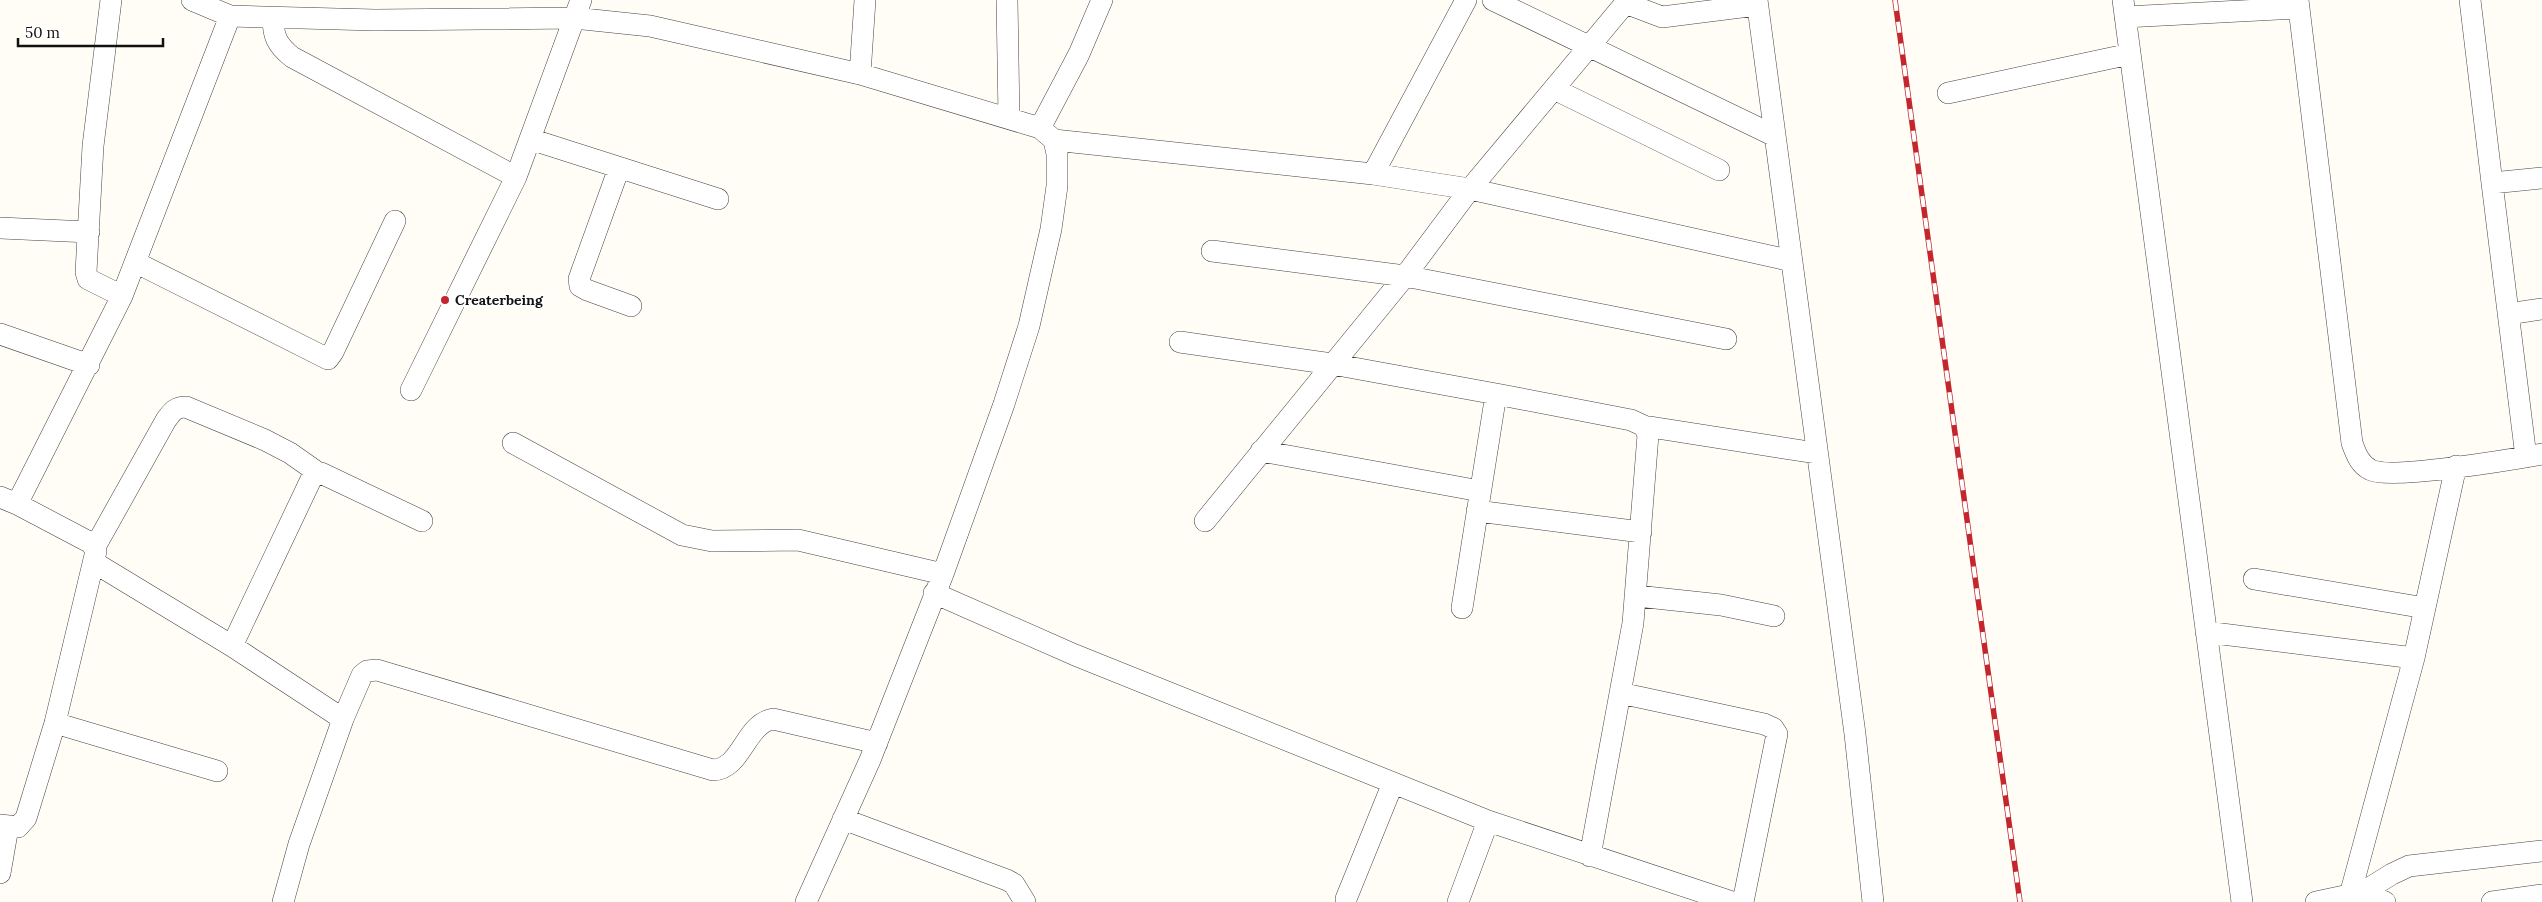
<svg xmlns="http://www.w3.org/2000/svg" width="2542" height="902" font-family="Lora,serif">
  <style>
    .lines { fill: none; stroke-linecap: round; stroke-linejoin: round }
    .street-casing { stroke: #444; stroke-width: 22 }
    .street { stroke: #fff; stroke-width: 21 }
    .rail-casing { stroke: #c4262e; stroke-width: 5.5 }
    .rail { stroke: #fff; stroke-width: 4; stroke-dasharray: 11; stroke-linecap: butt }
    .poi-dot { fill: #c4262e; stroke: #fff; stroke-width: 2 }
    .labels { text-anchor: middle; stroke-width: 5; stroke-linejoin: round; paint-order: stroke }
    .poi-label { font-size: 14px; font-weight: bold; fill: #111; stroke: #fff; text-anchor: start }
  </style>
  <rect width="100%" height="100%" fill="#fffdf5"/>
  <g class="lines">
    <defs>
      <path id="street" d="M111,0l-18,146 -7,126 2,7 34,17
        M192,0l38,16 145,4 199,-2 76,8 210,48 180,54 14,12 3,14v32l-6,43 -22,97 -25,78 -61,170 -73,186 -64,142
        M1007,0l2,118
        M1493,0l282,136
        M1757,0l98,734 18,168
        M2123,0l119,902
        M2298,0l54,443c4,11 8,22 19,27 20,10 143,-11 171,-16
        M2470,0l22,183
        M1625,3l37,14 95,-12
        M2125,17l174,-9
        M273,18c0,18 4,27 19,39l224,120
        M860,74l5,-74
        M1554,89l165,81
        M1948,93l182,-39
        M1040,128l39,-74 23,-54
        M530,139l188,60
        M1054,140l319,34 97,15 322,72
        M619,168l-40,111 1,7 7,4 44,16
        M1373,174l93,-174
        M0,228l89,4
        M1212,251l193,25 321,63
        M137,263l191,96 5,-7 62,-131
        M2508,314l34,-5
        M0,334l89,31
        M1180,342l152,22 164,30 -34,214
        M411,390l105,-213 65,-177
        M1496,394l135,26 13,6 4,9 -15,188 -43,233
        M1644,426l172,27
        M513,443l169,92 30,6 86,-1 145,34
        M1261,451l219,40
        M2526,457l-34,-274 50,-5
        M0,497l17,7 105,-208 108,-280
        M1477,511l164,21
        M1205,521l200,-245 65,-87 158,-189
        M95,547l71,-127c6,-8 9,-13 20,-13l79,33 25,13 27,19
        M95,563l137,83 111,73 -44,125 -16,58
        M2254,579l171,29
        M934,593l141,62 413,166 244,81
        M1637,596l84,9 53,11
        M2206,632l208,26
        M232,646l82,-173h7l101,48
        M1620,693l144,31 9,4 4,6 -34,168
        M343,719l19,-44 5,-4 10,-1 336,100c29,-1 32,-46 60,-51l104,24
        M55,723l162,48
        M843,819l164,61 7,4 11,18
        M0,825l18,2 8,-9 29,-95 41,-172 -5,-8 -74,-39
        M0,873l8,-46
        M2363,892l22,10
        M2350,895l64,-237 42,-192
        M1346,899l47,-116
        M1458,902l30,-81
        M2316,902l47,-10 29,-18 17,-8 133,-15
        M2492,902l50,-7"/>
    </defs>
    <!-- street casing -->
    <use href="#street" class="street-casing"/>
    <!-- street -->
    <use href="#street" class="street"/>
    <defs>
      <path id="rail" d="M1895,0l125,902"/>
    </defs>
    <!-- rail casing -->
    <use href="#rail" class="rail-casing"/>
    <!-- rail -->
    <use href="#rail" class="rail"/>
  </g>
  <!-- markers -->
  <circle class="poi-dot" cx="445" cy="300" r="5"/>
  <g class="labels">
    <!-- poi labels -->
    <g class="poi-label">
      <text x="455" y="305">Createrbeing</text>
    </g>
  </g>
  <!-- scale -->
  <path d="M18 38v8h145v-8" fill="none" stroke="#111111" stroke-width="2.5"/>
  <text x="25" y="38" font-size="15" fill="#111111" stroke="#ffffff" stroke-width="4" paint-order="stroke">50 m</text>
</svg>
